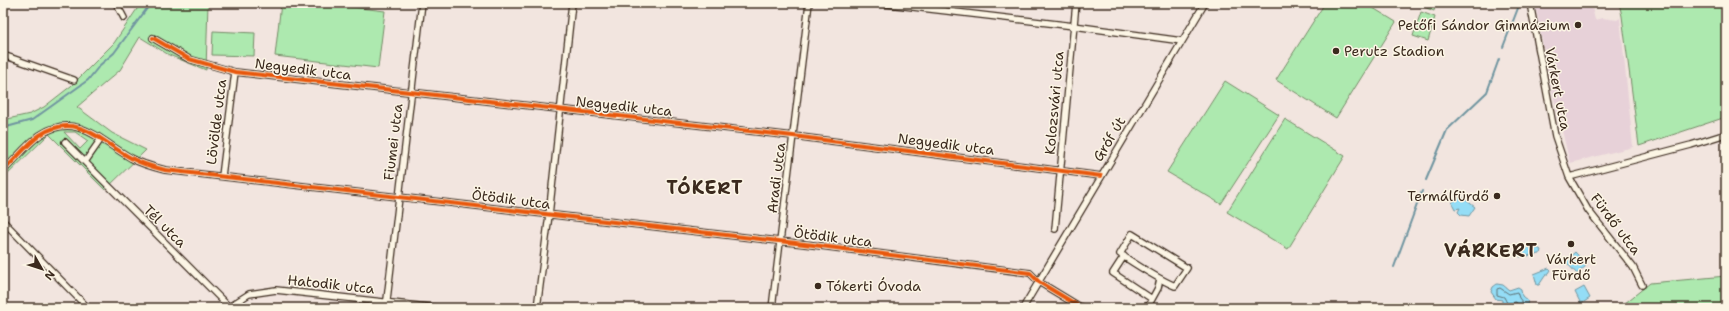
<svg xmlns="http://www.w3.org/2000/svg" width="1729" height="311" font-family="'Shantell Sans',sans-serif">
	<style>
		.built { fill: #e7d1d8 }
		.green { fill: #ade9af; stroke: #748a66; fill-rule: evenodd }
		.water { fill: #94ddf6; stroke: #7095a0 }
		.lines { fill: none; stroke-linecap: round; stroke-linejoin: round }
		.shore { stroke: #5f7274; stroke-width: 1 }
		.stream { stroke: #7095a0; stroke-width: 2 }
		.street-casing { stroke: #3b2a1e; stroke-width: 8 }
		.street { stroke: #fcf5e5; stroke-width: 5.5 }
		.cycleway-casing { stroke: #fcf5e5; stroke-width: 6 }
		.cycleway { stroke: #e8590c; stroke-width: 4 }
		.poi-dot { fill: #3b2a1e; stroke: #fcf5e5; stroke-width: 1.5 }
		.labels { text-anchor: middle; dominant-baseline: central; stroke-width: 3; stroke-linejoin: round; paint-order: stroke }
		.poi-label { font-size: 14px; fill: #3b2a1e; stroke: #fcf5e5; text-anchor: end }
		.street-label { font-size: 14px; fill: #3b2a1e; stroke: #fcf5e5 }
		.district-label { font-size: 18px; font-weight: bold; letter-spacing: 1px; fill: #3b2a1e; stroke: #fcf5e5 }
	</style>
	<rect width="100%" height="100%" fill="#f2e5df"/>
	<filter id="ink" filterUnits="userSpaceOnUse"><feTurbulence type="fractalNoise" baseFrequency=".025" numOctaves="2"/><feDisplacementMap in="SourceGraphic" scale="8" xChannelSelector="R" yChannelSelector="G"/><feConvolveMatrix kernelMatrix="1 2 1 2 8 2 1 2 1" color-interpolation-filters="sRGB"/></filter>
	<g filter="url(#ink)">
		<!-- built -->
		<path class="built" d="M1535,3h56l4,17 7,-2 15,2 3,-2 13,129 -63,16 -19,-77z"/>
		<!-- green -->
		<path class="green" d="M141,3h67l-2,67 -37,-15 -29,-18 -20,33 -43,37 35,26 34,17 -41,40 -56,-56 -46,45v-59l27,-6 14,-7 27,-21 43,-43zM64,132h11l13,9 -8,8z
			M281,3h38l66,8 -7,57 -103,-12z
			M1325,3h40l31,19 -60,96 -60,-38z
			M1414,3h22l-2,8z
			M1619,3h107v114l-87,29 -17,-130z
			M1421,12l14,5 -7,24 -15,-5z
			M213,31l42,2 -1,23 -42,-1z
			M1225,81l54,34 -58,89 -54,-32z
			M1285,119l60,37 -57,93 -61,-37z
			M1726,276v32h-107l31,-25z"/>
		<!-- water -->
		<path class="water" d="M1462,197l13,10 -6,9 -8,-1 -3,-3 2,-4 -5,1 -3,-6 5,-5z
			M1517,244c7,1 13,5 21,4l3,2 -1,4 -20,3 -3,-6z
			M1575,252l12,13 -10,9 -12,-13z
			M1549,268l2,2 -2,3 -4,3 -6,9h-2l-3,-11z
			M1497,284l6,1 6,5 9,-3 3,2 1,7 6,5 -2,7h-11l-1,-2 -9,1 -3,-2v-5l-6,-1 -5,-7 2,-5z
			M1584,287l6,11 -9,6 -6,-12z"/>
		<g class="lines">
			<!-- shore -->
			<path class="shore" d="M1519,308l-3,-6 -9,1 -3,-6 -7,-2v-6l3,-1 9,6 8,-2 2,6 4,5v5"/>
			<!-- stream -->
			<path class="stream" d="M1503,47l17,-44
				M3,128l29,-8 56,-40 12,-15 14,-12 37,-50
				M1426,180l21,-50 40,-38 12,-33
				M1394,267l28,-76"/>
			<defs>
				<path id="street" d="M116,3l8,15
					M879,3l195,23 108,15
					M1530,3l25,133 14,41 19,33 45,57 9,18
					M153,38l36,21 46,13 558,64 308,40
					M3,55l71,25
					M65,142l163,164
					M85,162l16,-23
					M3,171c12,-11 24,-27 37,-36 37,-24 60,6 91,23 10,6 22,9 34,12l648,75 217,28 9,9 43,26
					M222,176l13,-104
					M1569,177l122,-32 35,-11
					M3,221l85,87
					M1055,229l21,-226
					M1132,234l55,34 -12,18c-19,-8 -38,-21 -55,-32z
					M1124,256l-11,17 39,26
					M227,308l22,-14 27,-4 161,18
					M386,308l36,-305
					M537,308l12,-93 23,-212
					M772,308l37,-305
					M1023,308l182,-305
					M1147,308l11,-20 2,-9"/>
			</defs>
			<!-- street casing -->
			<use href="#street" class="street-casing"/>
			<!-- street -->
			<use href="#street" class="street"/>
			<defs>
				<path id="cycleway" d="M153,38l36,21 46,13 558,64 308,40
					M3,171c12,-11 24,-27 37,-36 37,-24 60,6 91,23 10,6 22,9 34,12l648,75 217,28 9,9 43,26"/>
			</defs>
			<!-- cycleway casing -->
			<use href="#cycleway" class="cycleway-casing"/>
			<!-- cycleway -->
			<use href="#cycleway" class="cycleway"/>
		</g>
	</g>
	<!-- markers -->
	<g class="poi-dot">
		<circle cx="1578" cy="25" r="4"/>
		<circle cx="1336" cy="51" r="4"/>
		<circle cx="1497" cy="196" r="4"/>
		<circle cx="1571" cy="244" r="4"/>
		<circle cx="818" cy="286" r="4"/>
	</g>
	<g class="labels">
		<!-- poi labels -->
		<g class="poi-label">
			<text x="1570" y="25">Petőfi Sándor Gimnázium</text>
			<text x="1344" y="51" text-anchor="start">Perutz Stadion</text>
			<text x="1489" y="196">Termálfürdő</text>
			<text x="1571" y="259" text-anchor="middle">Várkert<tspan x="1571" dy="16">Fürdő</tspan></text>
			<text x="826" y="286" text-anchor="start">Tókerti Óvoda</text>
		</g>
		<!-- street labels -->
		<g class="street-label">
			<text transform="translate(303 69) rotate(7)">Negyedik utca</text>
			<text transform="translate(1558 89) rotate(79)">Várkert utca</text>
			<text transform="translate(1054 103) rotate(-85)">Kolozsvári utca</text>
			<text transform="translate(624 106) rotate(6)">Negyedik utca</text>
			<text transform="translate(216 122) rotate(-83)">Lövölde utca</text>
			<text transform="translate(1109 139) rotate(-59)">Gróf út</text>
			<text transform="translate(393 142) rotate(-83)">Fiumei utca</text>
			<text transform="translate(946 144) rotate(7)">Negyedik utca</text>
			<text transform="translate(776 178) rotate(-83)">Aradi utca</text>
			<text transform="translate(511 199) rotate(7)">Ötödik utca</text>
			<text transform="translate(1616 224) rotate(53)">Fürdő utca</text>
			<text transform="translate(165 226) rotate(45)">Tél utca</text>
			<text transform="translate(833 237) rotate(7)">Ötödik utca</text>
			<text transform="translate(331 284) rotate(6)">Hatodik utca</text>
		</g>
		<!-- district labels -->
		<g class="district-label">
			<text x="705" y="188">TÓKERT</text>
			<text x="1491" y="251">VÁRKERT</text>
		</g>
	</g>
	<!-- margin -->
	<rect width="1729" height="311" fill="none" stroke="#fcf5e5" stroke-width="16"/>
	<rect x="8" y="8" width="1713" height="295" fill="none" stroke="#3b2a1e" stroke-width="1.5" filter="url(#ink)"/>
	<!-- north arrow -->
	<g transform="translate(42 269) rotate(129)" stroke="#fcf5e5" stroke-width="3" paint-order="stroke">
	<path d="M0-3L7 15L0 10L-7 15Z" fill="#3b2a1e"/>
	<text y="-6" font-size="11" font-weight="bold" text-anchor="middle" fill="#3b2a1e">N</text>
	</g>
</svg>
